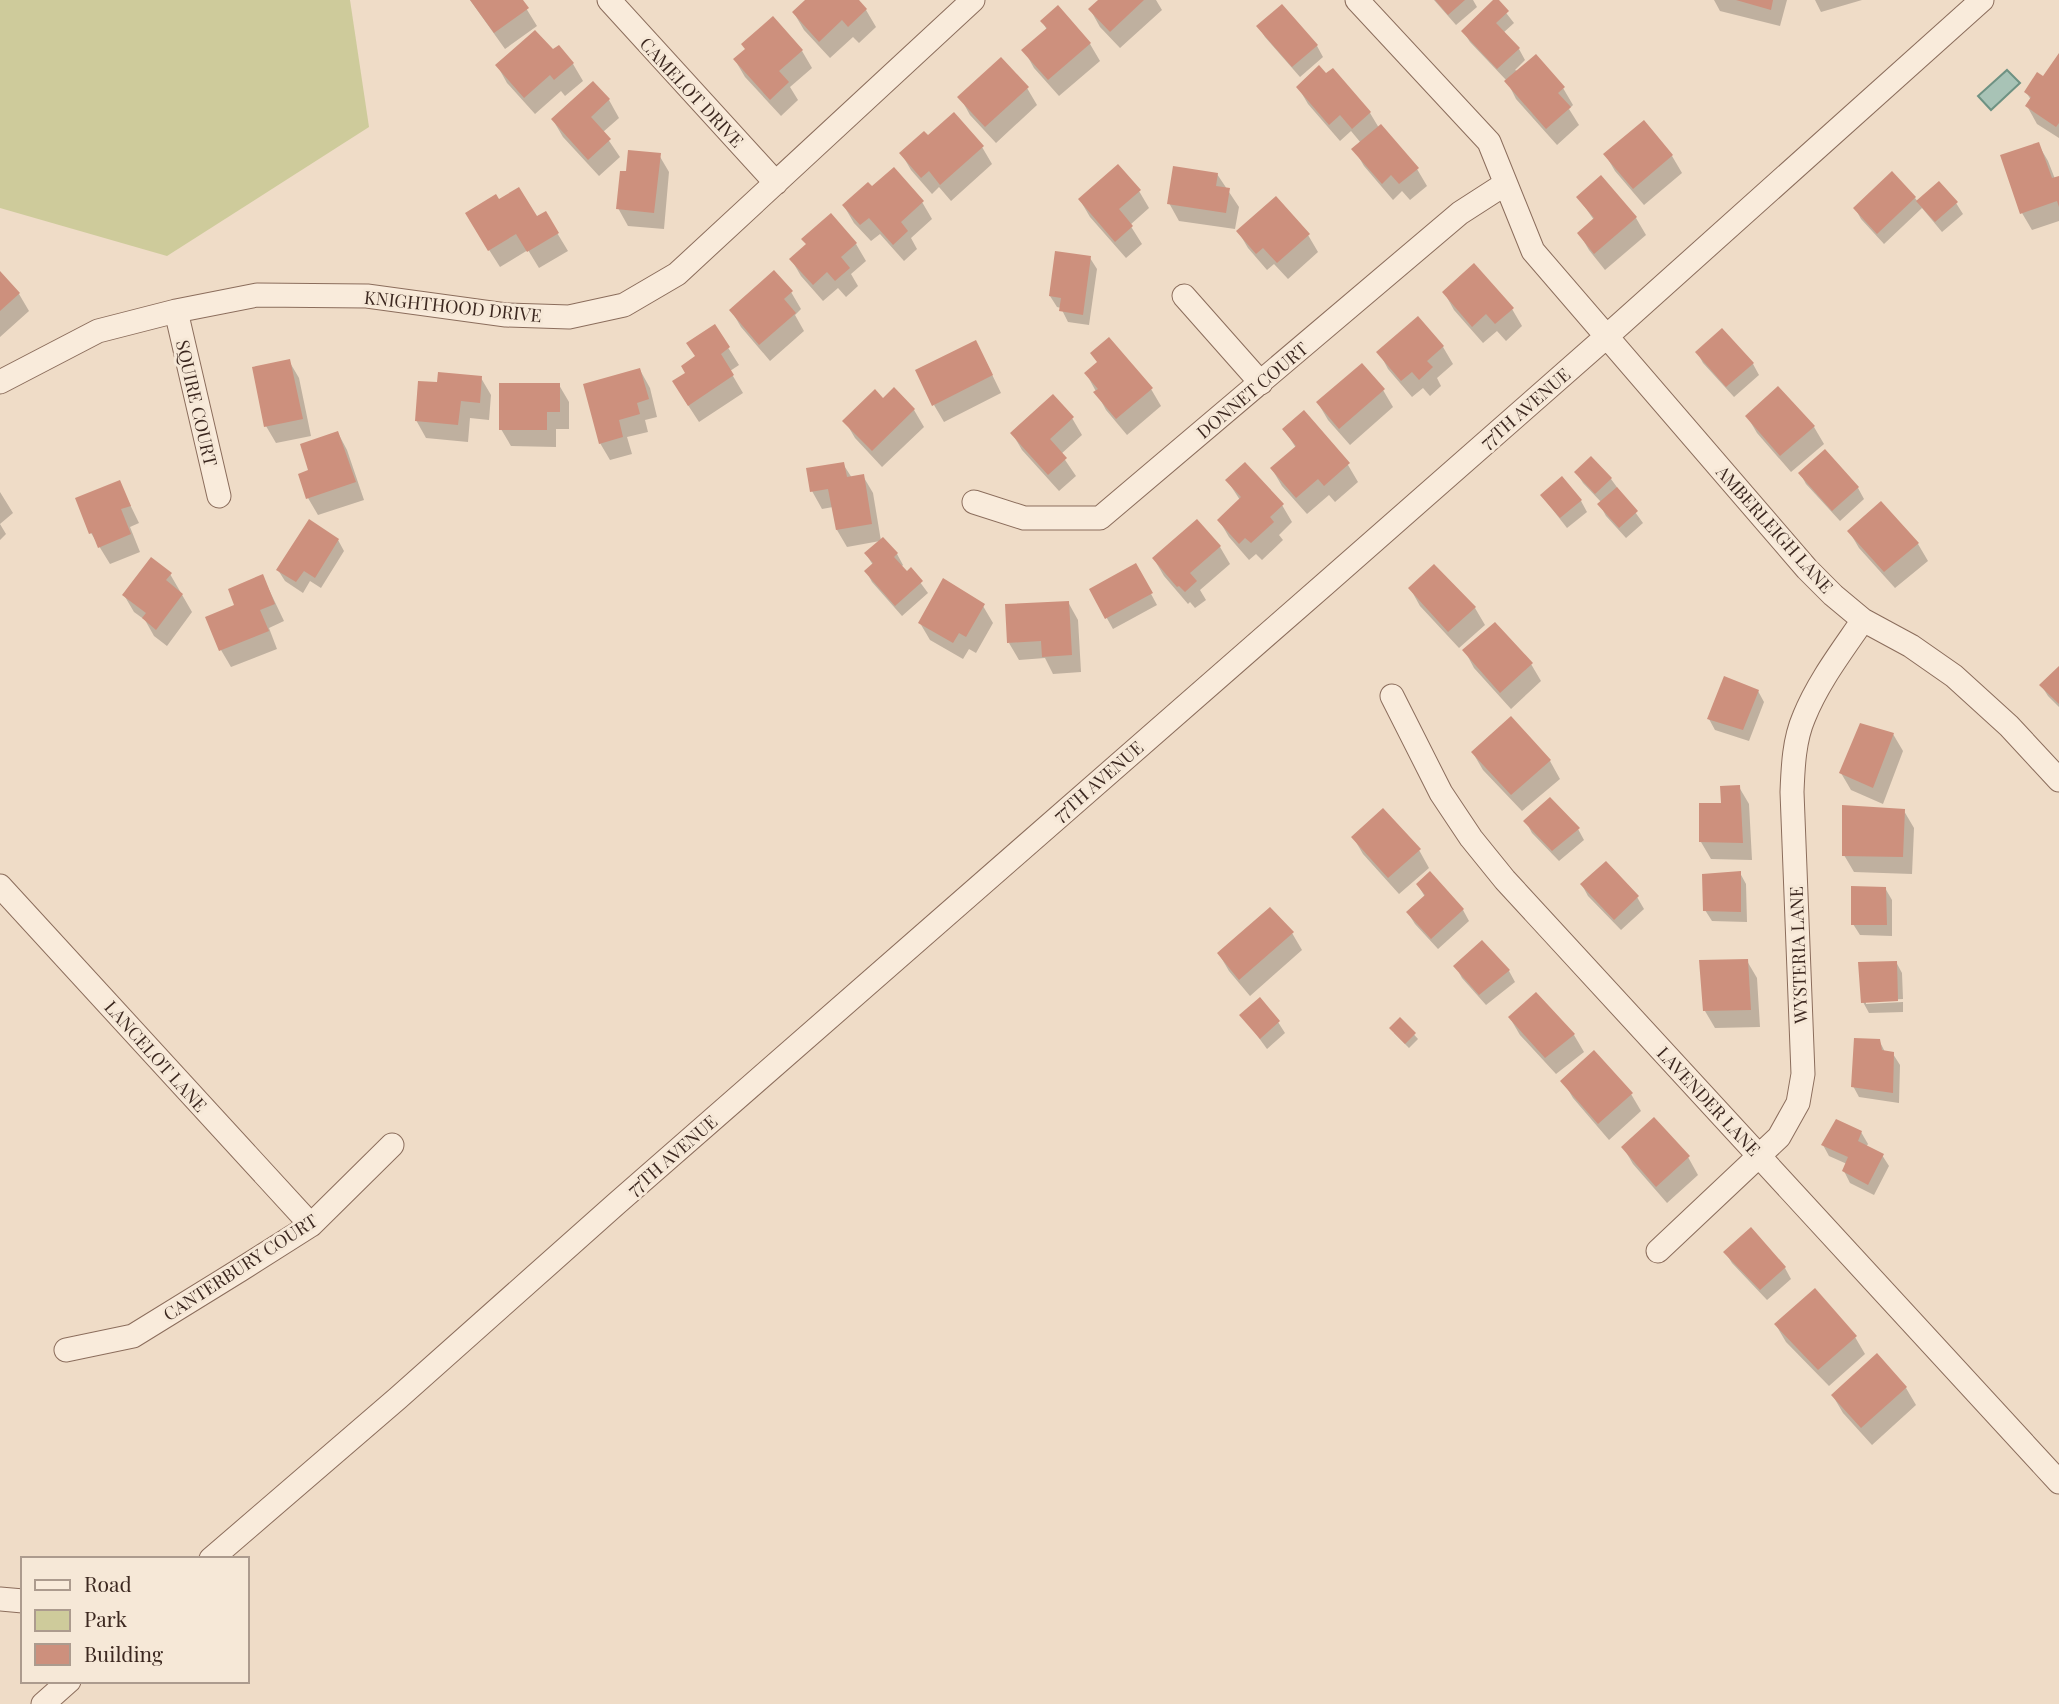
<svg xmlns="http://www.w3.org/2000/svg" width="2059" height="1704" font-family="'Playfair Display',serif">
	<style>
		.green { fill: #cecb9b }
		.water { fill: #a8c3b6; stroke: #6e9283; stroke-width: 2 }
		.shadow { fill: #0003 }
		.building { fill: #cd907d }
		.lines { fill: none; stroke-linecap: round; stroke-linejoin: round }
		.minor-casing { stroke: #8b6d5c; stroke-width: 25 }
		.minor { stroke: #f9ebdb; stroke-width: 23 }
		.labels { text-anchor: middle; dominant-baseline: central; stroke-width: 6; stroke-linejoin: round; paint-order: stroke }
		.street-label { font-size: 18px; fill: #3c2820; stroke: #f6e8d7 }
	</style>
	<rect width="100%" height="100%" fill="#efdcc7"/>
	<!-- green -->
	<path class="green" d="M0,0h350l19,127 -202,129 -167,-48z"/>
	<!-- water -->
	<path class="water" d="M2007,70l13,13 -29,27 -13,-14z"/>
	<!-- shadow -->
	<path class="shadow" d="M470,0h51l16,26 -32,23z
		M808,0h49l9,10 10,17 -17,16 -6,-6 -23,21 -26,-28 -10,-17z
		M1101,0h55l6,10 -42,38 -20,-21 -10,-18z
		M1434,0h39l4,7 -21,18z
		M1496,0l18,23 -11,10 16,16 6,11 -10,10 48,18 10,17 -4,4 10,16 -22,20 -41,-46 -9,-18 -37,-39 -7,-11z
		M1714,0h73l-7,26 -60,-15z
		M1815,0h47l-41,12z
		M1042,21l48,23 10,17 -41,35 -25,-28 -10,-18 23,-20z
		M1258,26l59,20 6,11 -23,20 -35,-40z
		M802,51l10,17 -22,19 8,13 -17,16 -36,-39 -10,-17z
		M552,52l21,12 10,17 -18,15 -4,-5 -26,23 -28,-31 -10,-18z
		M2059,58v80l-22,-14 -10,-18 4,-6 -5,-8 18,-13z
		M593,83l16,17 10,18 -16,14 17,25 -21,19 -36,-39 -10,-17z
		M1298,87l72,26 9,15 38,41 10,17 -17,14 -8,-9 -9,9 -29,-34 -10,-17 7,-6 -10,-12 -11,10 -32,-37z
		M1027,88l10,17 -41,38 -26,-28 -10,-18z
		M928,138l54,9 10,17 -41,37 -12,-14 -7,7 -21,-24 -10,-17z
		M2038,144l10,17 7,18 4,-1v43l-27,9 -10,-17z
		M1605,154l67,2 10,17 -38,32 -29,-34z
		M659,155l10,17 -5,57 -36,-3 -10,-18 10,-35z
		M1217,174l22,33 -4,22 -56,-8 -10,-18z
		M1139,191l10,17 -19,17 12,19 -16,14 -36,-41 -10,-17z
		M1578,197l58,21 10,17 -41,35 -16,-20 -10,-17 15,-13z
		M1915,198l3,4 38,1 7,11 -21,18 -20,-24 -38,36 -23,-25 -6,-11z
		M498,201l39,18 8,-6 23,38 -29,17 -11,-18 -28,17 -23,-36z
		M922,202l10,17 -21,19 6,11 -13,12 -24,-27 -9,7 -17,-18 -10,-17z
		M1238,231l70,4 10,17 -30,27 -14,-15 -7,6 -19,-22z
		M856,244l10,17 -15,13 7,12 -12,11 -8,-9 -15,13 -22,-25 -10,-17z
		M1090,258l7,11 -8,56 -21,-3 -7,-14 -4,-1 -7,-11z
		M0,273l19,21 10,17 -29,26z
		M791,292l10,17 -6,6 9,16 -34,30 -29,-34 -10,-17z
		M1444,292l68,17 10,17 -16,15 -9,-10 -14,12 -29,-33z
		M715,327l24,38 -9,6 13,22 -44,29 -15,-23 3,-26z
		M1443,347l10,17 -16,14 4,8 -11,10 -7,-8 -11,9 -24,-28 -9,-17z
		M1697,352l56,12 6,11 -25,22 -31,-34z
		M985,360l16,33 -57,29 -10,-17z
		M289,361l10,17 12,58 -35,7 -10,-17z
		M640,370l10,18 7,29 -12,3 3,12 -21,5 5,17 -22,6 -10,-17z
		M1086,373l65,16 10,17 -34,29 -21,-25z
		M481,378l10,17 -2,25 -19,-2 -2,24 -42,-4 -10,-18z
		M559,385l10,17v27h-13v18l-45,-1 -10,-17z
		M894,390l20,20 10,17 -42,40 -27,-29 -10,-17 38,-20z
		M1383,390l10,17 -43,38 -22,-25 -10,-17z
		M1747,416l67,11 10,17 -33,28 -34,-39z
		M1072,418l10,17 -21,19 15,22 -17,15 -37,-41 -10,-17z
		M1284,429l64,36 10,17 -23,20 -6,-7 -22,19 -25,-28 -10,-17 24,-21z
		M338,433l9,17 17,50 -46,15 -10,-17 3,-27z
		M1825,451l33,37 6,11 -24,22 -34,-37 -6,-11z
		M1591,458l20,21 32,44 -17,15 -20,-22 -6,-11 2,-2 -19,-20 -7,-11z
		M843,464l9,14 11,-2 10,17 8,48 16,13 6,11 -2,2 6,7 4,-4 17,23 -26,23 -30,-34 -6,-11 7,-6 -7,-11 14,-13 -33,6 -10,-17 -4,-23 -11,2 -10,-18z
		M1227,480l55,25 10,17 -13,13 4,5 -21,20 -6,-6 -7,6 -20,-23 -10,-17 21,-20z
		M119,482l20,41 -9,4 10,25 -30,12 -19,-31z
		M0,492l13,21 -13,11 6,10 -6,6z
		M1542,496l39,5 6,11 -20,16z
		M1197,521l23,26 10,17 -30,26 6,10 -11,8 -5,-6 -2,2 -24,-28 -10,-17z
		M1849,531l69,13 10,17 -33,27 -36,-40z
		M338,540l6,11 -23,37 -11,-7 -7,12 -18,-12 -7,-11z
		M1136,566l21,39 -44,24 -22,-39z
		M170,574l22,38 -25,34 -13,-10 -9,-16 -11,-8 -10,-17z
		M263,577l21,44 -15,7 8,21 -46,18 -10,-17 15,-44z
		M1410,588l65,20 10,17 -26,23 -39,-42z
		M1068,602l10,18 3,52 -28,2 -8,-16 -26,2 -10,-17z
		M983,606l10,17 -17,30 -7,-4 -6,10 -33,-19 -10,-17z
		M1465,651l66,13 10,17 -30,28 -37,-41z
		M2059,668v39l-11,-11 -7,-11z
		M1758,691l6,11 -15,39 -34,-11 -6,-11z
		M1511,719l39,42 10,18 -38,32 -39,-41 -10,-17z
		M1893,734l10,17 -20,53 -32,-14 -10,-17z
		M1739,787l10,17 3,56 -41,-1 -10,-17 22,-38z
		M1904,811l10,17 -2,46 -58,-2 -10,-17z
		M1526,822l52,7 6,11 -25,21 -27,-28z
		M1353,837l66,13 10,18 -30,26 -36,-40z
		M1740,873l6,11 1,38 -35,-1 -7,-11z
		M1418,885l45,25 6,11 -31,28 -23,-25 -7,-11 17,-16z
		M1582,885l55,12 7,12 -23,21 -33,-34z
		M1885,888l7,12v36l-32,-1 -7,-11z
		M1292,933l10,17 -52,46 -21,-25 -10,-17z
		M1482,942l27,29 6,11 -29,23 -24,-27 -6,-11z
		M1747,961l10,17 3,49 -45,1 -10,-17z
		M1896,962l6,11 1,26 -37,2v3l37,-2v10l-34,1 -6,-11z
		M1242,1015l36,7 7,11 -18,16z
		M1510,1018l64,17 10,17 -28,22 -36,-39z
		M1400,1019l18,20 -9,9 -15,-15z
		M1879,1040l6,12 8,2 7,11 -1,38 -40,-6 -6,-11z
		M1563,1081l68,13 10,17 -32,29 -36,-42z
		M1861,1132l7,12 -2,3 16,8 7,11 -15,29 -24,-12 -6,-12 3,-7 -18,-8 -6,-11z
		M1623,1147l65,10 10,18 -31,28 -34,-39z
		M1725,1252l60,16 6,11 -24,21 -35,-37z
		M1776,1325l79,12 10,17 -36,32 -43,-44z
		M1906,1388l10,17 -44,40 -29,-32 -10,-17z"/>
	<!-- building -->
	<path class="building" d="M470,0h53l6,8 -35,25z
		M805,0h54l8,9 -19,18 -6,-7 -23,22 -27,-30z
		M1098,0h46l-34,32 -22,-23z
		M1435,0h30l-17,15z
		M1493,0h6l10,11 -13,12 24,25 -23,21 -36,-38z
		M1736,0h37l-2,10z
		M1282,4l36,41 -26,22 -36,-41z
		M1058,5l33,38 -43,37 -27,-30 26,-22 -7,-7z
		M773,16l30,34 -24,21 10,11 -19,18 -37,-41 12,-10 -4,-5z
		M535,30l18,19 6,-4 15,18 -20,17 -4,-5 -26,23 -29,-33z
		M2059,53v70l-3,4 -31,-21 6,-9 -7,-5 13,-20 6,4z
		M1536,54l29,33 -7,6 13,14 -25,22 -42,-48z
		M1001,57l28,30 -44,40 -28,-30z
		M1319,65l7,8 7,-5 38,44 -19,17 -12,-14 -11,10 -33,-38z
		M593,81l17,18 -19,18 20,22 -23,21 -37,-41z
		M954,112l30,34 -44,39 -11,-14 -8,7 -22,-25 25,-22 4,4z
		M1644,120l29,35 -40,34 -30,-35z
		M1381,124l38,44 -20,16 -8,-9 -9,9 -31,-35z
		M2039,142l13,36 7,-2v31l-2,-6 -37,13 -20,-59z
		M628,150l33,3 -7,60 -38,-4 4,-38h6z
		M1118,164l23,26 -22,19 14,17 -18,16 -37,-43z
		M1173,166l45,7 -2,13 14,2 -4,25 -59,-9z
		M894,167l30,34 -23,21 7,9 -15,14 -24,-27 -9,7 -18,-20 26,-23 4,4z
		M1892,171l24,26 -39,37 -24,-26z
		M1601,175l36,42 -43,37 -17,-21 17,-15 -18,-21z
		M1939,181l19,21 -23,20 -19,-21z
		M519,187l18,29 9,-5 13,22 -32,19 -11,-18 -28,17 -23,-38 31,-19 3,5z
		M1276,196l34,38 -33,29 -14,-15 -7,6 -20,-23z
		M831,213l26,30 -16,14 9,11 -15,13 -8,-9 -14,13 -24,-26 17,-15 -5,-5z
		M1055,251l36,5 -8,59 -24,-4 2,-13 -12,-2z
		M1474,263l40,45 -19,16 -9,-10 -14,13 -30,-35z
		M774,270l19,21 -9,8 12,14 -37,32 -30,-35z
		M0,271l20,22 -20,18z
		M1418,316l26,30 -17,15 6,6 -14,13 -7,-8 -11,9 -25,-29z
		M715,324l15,23 -9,7 13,21 -46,31 -16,-25 13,-8 -4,-7 14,-10 -9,-13z
		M1722,328l32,35 -28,24 -31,-35z
		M1109,337l44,51 -37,31 -23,-27 5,-3 -14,-16 13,-11 -7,-9z
		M976,340l17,35 -61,31 -17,-36z
		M290,359l13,60 -39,8 -12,-60z
		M1362,363l23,26 -46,40 -23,-27z
		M640,368l9,31 -12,4 3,11 -21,6 4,17 -24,7 -16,-60z
		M438,372l44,4 -2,27 -19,-2 -3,24 -43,-4 3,-40 19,1z
		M499,383h61v29h-13v18h-48z
		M1778,386l37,40 -35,30 -35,-40z
		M894,387l21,22 -43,42 -30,-30 33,-32 8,9z
		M1053,394l21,23 -24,22 17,19 -19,17 -38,-42z
		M1304,410l46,53 -26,23 -6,-7 -22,19 -26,-30 26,-22 -14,-17z
		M338,431l18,51 -50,17 -8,-25 10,-4 -8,-26z
		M1825,449l34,38 -27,24 -34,-38z
		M1591,456l21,22 -17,16 -21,-22z
		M844,462l3,15 17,-3 8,50 -36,6 -8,-41 -18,3 -4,-24z
		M1245,462l39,42 -14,13 4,5 -23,21 -6,-5 -6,6 -22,-24 24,-23 -16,-17z
		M1562,476l20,24 -22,18 -20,-23z
		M120,480l11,26 -10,3 10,25 -33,14 -6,-15 -3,1 -14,-36z
		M1617,487l21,24 -19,17 -22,-24z
		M1881,501l38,42 -35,29 -37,-41z
		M309,519l30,20 -24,39 -11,-7 -8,11 -20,-12z
		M1197,519l24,27 -31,27 7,8 -12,11 -6,-6 -2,1 -25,-29z
		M883,537l15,16 -4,4 13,14 4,-4 12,14 -28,25 -31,-35 9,-8 -9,-10z
		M151,557l21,16 -6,7 17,14 -27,36 -14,-12 4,-5 -24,-18z
		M1136,563l17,30 -48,26 -16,-30z
		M1434,564l42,43 -28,25 -40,-44z
		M263,574l12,30 -15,6 9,21 -50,20 -14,-34 29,-12 -6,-16z
		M943,578l42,26 -19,33 -7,-4 -6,10 -35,-20z
		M1069,601l3,54 -30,2 -1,-16 -34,2 -2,-39z
		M1495,622l38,41 -33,30 -38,-43z
		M2059,666v38l-20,-19z
		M1724,676l35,14 -16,40 -36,-11z
		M1511,716l40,44 -40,35 -40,-43z
		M1860,723l34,10 -21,55 -34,-15z
		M1740,785l3,58 -44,-1v-39h22l-1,-17z
		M1550,797l30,31 -28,23 -29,-30z
		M1842,805l63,4 -2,48 -61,-1z
		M1383,808l38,41 -33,29 -37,-41z
		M1606,861l33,35 -25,24 -34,-36z
		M1430,871l34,38 -33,30 -25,-27 19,-17 -9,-11z
		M1741,871v41l-38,-1 -1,-37z
		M1851,886l35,1 1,38h-36z
		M1270,907l24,25 -55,48 -22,-27z
		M1482,940l28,30 -31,25 -26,-29z
		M1748,959l3,51 -48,1 -4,-51z
		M1897,961l1,40 -37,2 -3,-41z
		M1536,992l39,42 -30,24 -37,-41z
		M1260,997l20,24 -20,18 -21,-24z
		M1400,1017l16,16 -11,11 -16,-16z
		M1854,1038l26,1 2,11 12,2 -1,41 -42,-6z
		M1594,1050l39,43 -35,31 -38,-43z
		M1654,1117l36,39 -34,31 -35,-40z
		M1836,1119l26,12 -4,10 26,13 -16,31 -26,-14 6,-14 -27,-12z
		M1751,1227l35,40 -26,23 -37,-38z
		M1815,1288l42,48 -39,34 -44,-46z
		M1877,1353l30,34 -46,41 -30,-33z"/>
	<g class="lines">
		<defs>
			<path id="minor" d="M609,0l167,183
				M1357,0l132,142 44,109 274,318 26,26 30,25 48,26 43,30 55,50 50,54
				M1184,296l77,87
				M176,311l43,185
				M0,382l98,-51 78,-20 81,-16 110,1 139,19 63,2 55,-12 53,-31 296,-274
				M974,502l50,16h76l360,-305 45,-29
				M1392,696l49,97 30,45 34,42 554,602
				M0,886l311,339
				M1658,1251l121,-114 19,-34 5,-29 -11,-282c1,-25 2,-52 12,-75 14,-35 38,-66 59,-97
				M66,1350l67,-14 107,-66 71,-45 81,-80
				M211,1559l187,-161 218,-194 709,-620 281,-247 376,-337
				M0,1599l23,2
				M43,1704l26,-23"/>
		</defs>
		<!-- minor casing -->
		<use href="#minor" class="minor-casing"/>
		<!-- minor -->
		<use href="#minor" class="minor"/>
	</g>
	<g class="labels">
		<!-- street labels -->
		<g class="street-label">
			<text transform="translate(692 92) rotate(47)">CAMELOT DRIVE</text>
			<text transform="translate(453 306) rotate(6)">KNIGHTHOOD DRIVE</text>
			<text transform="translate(1252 390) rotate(-40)">DONNET COURT</text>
			<text transform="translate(197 403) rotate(77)">SQUIRE COURT</text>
			<text transform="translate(1525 408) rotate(-41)">77TH AVENUE</text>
			<text transform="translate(1775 529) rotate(48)">AMBERLEIGH LANE</text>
			<text transform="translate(1098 781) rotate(-41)">77TH AVENUE</text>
			<text transform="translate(1798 955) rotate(-92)">WYSTERIA LANE</text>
			<text transform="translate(156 1056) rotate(48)">LANCELOT LANE</text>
			<text transform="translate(1709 1101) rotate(47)">LAVENDER LANE</text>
			<text transform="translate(672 1155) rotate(-41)">77TH AVENUE</text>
			<text transform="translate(240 1267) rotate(-33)">CANTERBURY COURT</text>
		</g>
	</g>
	<!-- legend -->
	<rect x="21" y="1557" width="228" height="126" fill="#f6e8d7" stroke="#ac9b8e" stroke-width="2"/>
	<rect x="35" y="1580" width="35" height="10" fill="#f9ebdb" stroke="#ac9b8e" stroke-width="2"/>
	<text x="84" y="1592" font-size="21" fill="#3c2820">Road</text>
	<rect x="35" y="1610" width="35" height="21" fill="#cecb9b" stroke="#ac9b8e" stroke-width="2"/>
	<text x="84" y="1627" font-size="21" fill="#3c2820">Park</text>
	<rect x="35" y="1644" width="35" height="21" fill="#cd907d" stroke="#ac9b8e" stroke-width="2"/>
	<text x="84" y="1662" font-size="21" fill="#3c2820">Building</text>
</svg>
